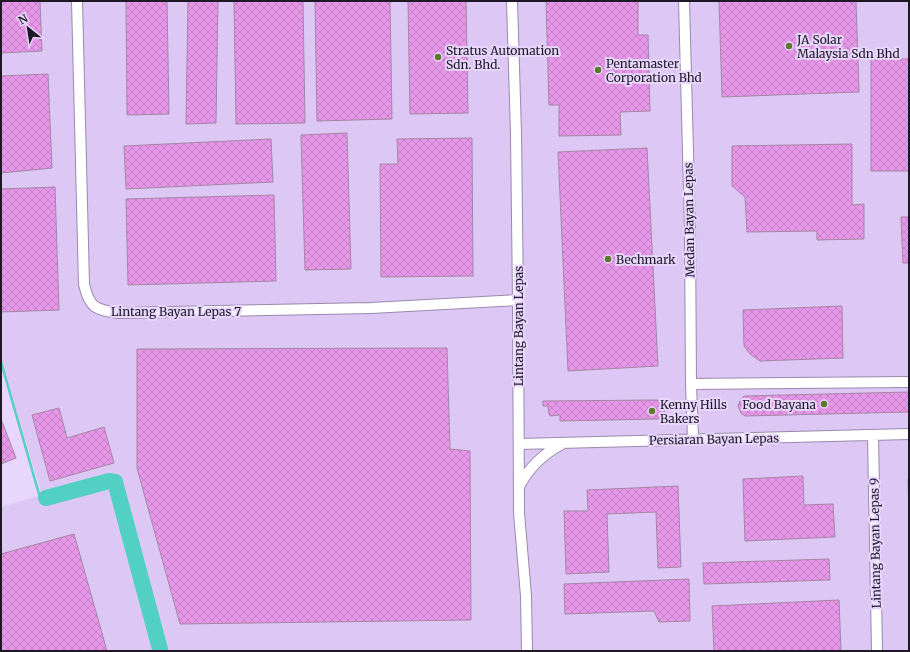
<svg xmlns="http://www.w3.org/2000/svg" width="910" height="652" font-family="Merriweather,serif">
	<style>
		.built { fill: #ddc8f5 }
		.lines { fill: none; stroke-linecap: round; stroke-linejoin: round }
		.stream { stroke: #52d0c3; stroke-width: 2.5 }
		.river { stroke: #52d0c3; stroke-width: 16 }
		.building { fill: url(#building-cross-hatch); stroke: #a586a5 }
		.minor-casing { stroke: #9a89ad; stroke-width: 12 }
		.minor { stroke: #fff; stroke-width: 10 }
		.poi-dot { fill: #5e792d; stroke: #e8d6fd; stroke-width: 1.5 }
		.labels { text-anchor: middle; dominant-baseline: central; stroke-width: 4; stroke-linejoin: round; paint-order: stroke }
		.poi-label { font-size: 12px; fill: #1e1826; stroke: #e8d6fd; text-anchor: start }
		.street-label { font-size: 12px; fill: #1e1826; stroke: #e8d6fd }
	</style>
	<defs>
		<pattern id="building-cross-hatch" width="8" height="8" patternUnits="userSpaceOnUse"><rect width="8" height="8" fill="#e697e8"/><path d="M0 0l8 8M0 8l8-8" fill="none" stroke="#c581c7"/></pattern>
	</defs>
	<rect width="100%" height="100%" fill="#e8d6fd"/>
	<!-- built -->
	<path class="built" d="M1,1h908v650h-908v-144l41,-12 -41,-135z"/>
	<g class="lines">
		<!-- stream -->
		<path class="stream" d="M1,362l38,132 3,4h4"/>
		<!-- river -->
		<path class="river" d="M46,498l63,-17 6,1 45,167"/>
	</g>
	<!-- building -->
	<path class="building" d="M1,1h39l2,50 -41,2z
		M126,1h41l2,113 -42,1z
		M188,1h30l-2,122 -30,1z
		M234,1h69l2,122 -69,1z
		M315,1h75l2,118 -75,2z
		M408,1h58l2,112 -58,1z
		M546,1h92v34h10l2,76 -30,1 1,23 -62,1v-31h-10z
		M719,1h137l3,91 -137,5z
		M871,59h38v112h-38z
		M48,74l4,94 -51,5v-97z
		M347,133l4,136 -46,1 -4,-135z
		M472,138l1,138 -92,1 -1,-113h18l-1,-25z
		M271,139l2,43 -147,7 -2,-43z
		M852,144v61l12,-1v35l-47,1v-9l-70,1 -2,-35 -13,-11v-40z
		M647,148l11,218 -90,5 -10,-219z
		M55,187l4,123 -58,2v-123z
		M274,195l2,86 -148,4 -2,-86z
		M901,217h8v46h-6z
		M842,306l1,52 -83,3 -10,-7 -6,-8 -1,-36z
		M447,348l3,101 20,2 1,169 -291,4 -43,-156v-119z
		M909,392v20l-164,4 -4,-3 -3,-7 2,-5 4,-5z
		M657,400l6,3 2,7 -2,7 -5,2 -98,2v-6l-10,1 -1,-2 -1,-8h-5v-5z
		M59,408l8,30 37,-11 10,36 -64,18 -18,-66z
		M1,419l15,39 -15,6z
		M803,476l1,29 29,-1 2,33 -90,4 -2,-62z
		M908,479h1v36z
		M678,486l3,81 -23,1 -2,-56 -49,2 2,58 -43,2 -2,-63h24l-1,-21z
		M74,534l33,117h-106v-97z
		M829,559l1,21 -126,4 -1,-21z
		M689,579l1,42 -31,1 -5,-11 -89,3 -1,-30z
		M839,600l2,51h-127l-2,-45z"/>
	<g class="lines">
		<defs>
			<path id="minor" d="M77,1l7,283c5,24 12,26 35,29l252,-5 147,-8
				M512,1l4,133 2,166 1,213 7,83 1,55
				M684,1l6,227 1,156 2,55
				M691,384l218,-2
				M873,435l4,216
				M519,444l390,-10
				M520,485c10,-19 23,-31 42,-41"/>
		</defs>
		<!-- minor casing -->
		<use href="#minor" class="minor-casing"/>
		<!-- minor -->
		<use href="#minor" class="minor"/>
	</g>
	<!-- markers -->
	<g class="poi-dot">
		<circle cx="789" cy="46" r="4"/>
		<circle cx="438" cy="57" r="4"/>
		<circle cx="598" cy="70" r="4"/>
		<circle cx="608" cy="259" r="4"/>
		<circle cx="824" cy="404" r="4"/>
		<circle cx="652" cy="411" r="4"/>
	</g>
	<g class="labels">
		<!-- poi labels -->
		<g class="poi-label">
			<text x="797" y="39">JA Solar<tspan x="797" dy="14">Malaysia Sdn Bhd</tspan></text>
			<text x="446" y="50">Stratus Automation<tspan x="446" dy="14">Sdn. Bhd.</tspan></text>
			<text x="606" y="63">Pentamaster<tspan x="606" dy="14">Corporation Bhd</tspan></text>
			<text x="616" y="259">Bechmark</text>
			<text x="660" y="404">Kenny Hills<tspan x="660" dy="14">Bakers</tspan></text>
			<text x="816" y="404" text-anchor="end">Food Bayana</text>
		</g>
		<!-- street labels -->
		<g class="street-label">
			<text transform="translate(689 220) rotate(-91)">Medan Bayan Lepas</text>
			<text x="176" y="311">Lintang Bayan Lepas 7</text>
			<text transform="translate(518 326) rotate(-90)">Lintang Bayan Lepas</text>
			<text transform="translate(714 439) rotate(-1)">Persiaran Bayan Lepas</text>
			<text transform="translate(875 543) rotate(-91)">Lintang Bayan Lepas 9</text>
		</g>
	</g>
	<!-- border -->
	<rect width="910" height="652" fill="none" stroke="#1e1826" stroke-width="4"/>
	<!-- north arrow -->
	<g transform="translate(28 28) rotate(330)" stroke="#e8d6fd" stroke-width="3" paint-order="stroke">
	<path d="M0-3L7 15L0 10L-7 15Z" fill="#1e1826"/>
	<text y="-6" font-size="11" font-weight="bold" text-anchor="middle" fill="#1e1826">N</text>
	</g>
</svg>
